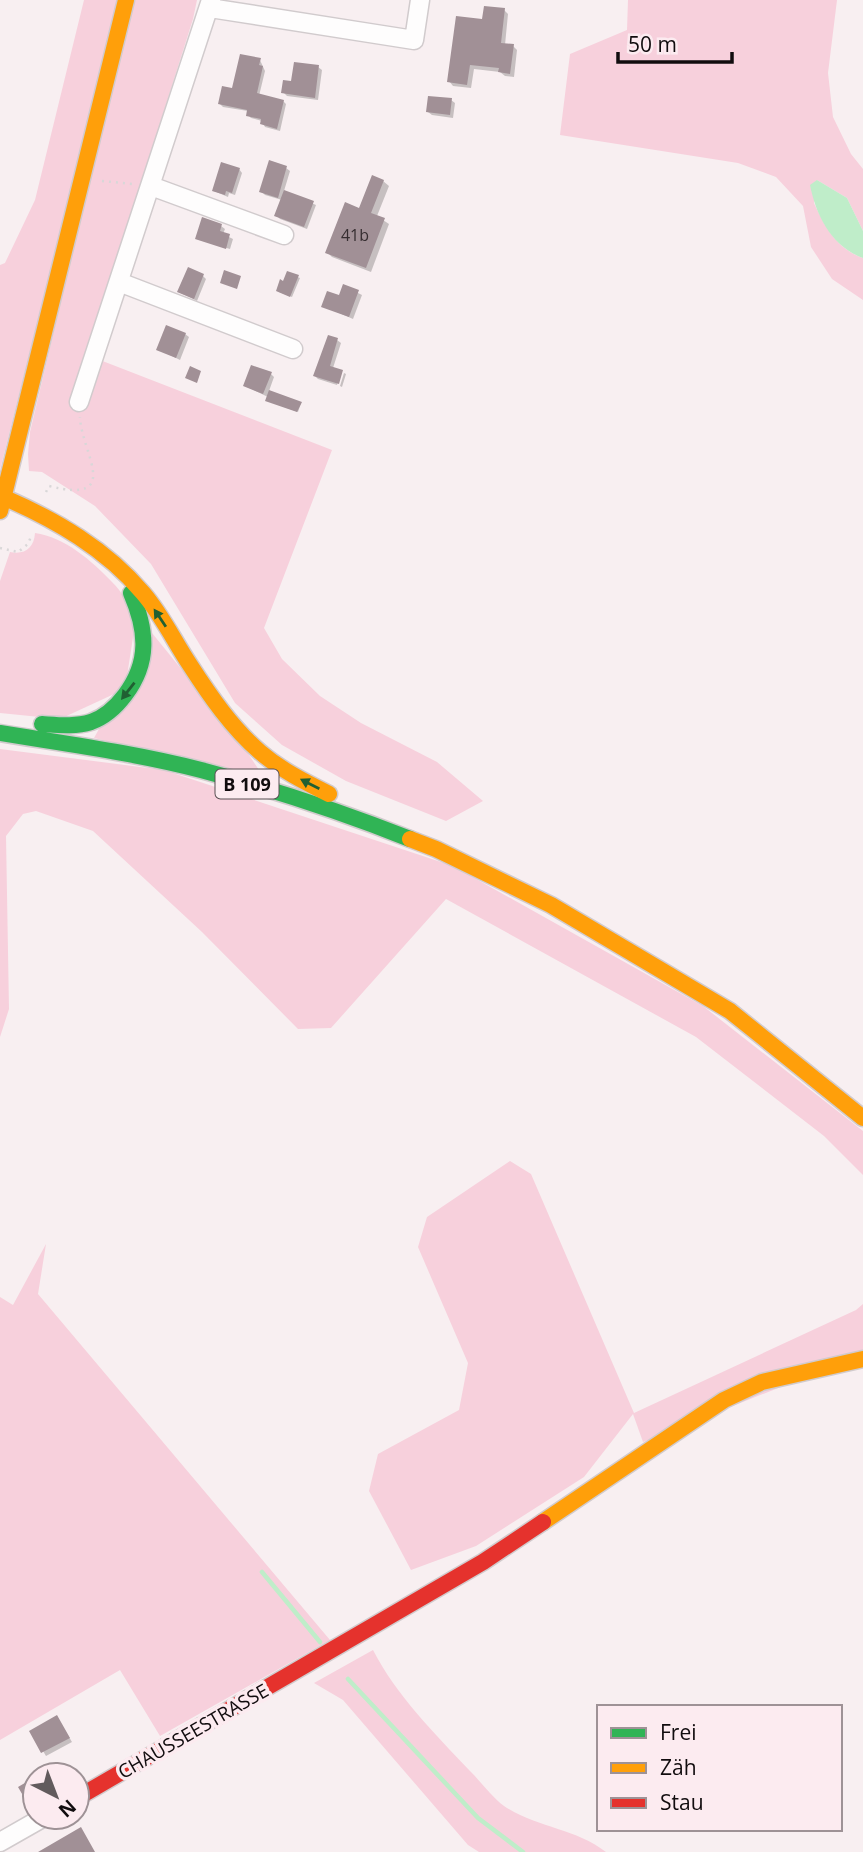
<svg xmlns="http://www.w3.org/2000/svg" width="863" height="1852" font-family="'Open Sans',sans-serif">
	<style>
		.green { fill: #f7d0dc }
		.water { fill: #bfedc9 }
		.shadow { fill: #0003 }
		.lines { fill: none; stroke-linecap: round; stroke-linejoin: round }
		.stream { stroke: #bfedc9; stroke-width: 4.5 }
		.building { fill: #a19096 }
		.street-casing { stroke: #d1cbcd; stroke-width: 21 }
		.fast-casing { stroke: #d1cbcd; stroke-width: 19 }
		.slow-casing { stroke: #d1cbcd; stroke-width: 19 }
		.jam-casing { stroke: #d1cbcd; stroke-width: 19 }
		.path { stroke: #d9d7d8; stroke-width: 2.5; stroke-dasharray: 2 5; stroke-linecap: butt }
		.street { stroke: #fefdfd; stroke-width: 18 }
		.fast { stroke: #30b455; stroke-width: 16 }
		.slow { stroke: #ff9f0a; stroke-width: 16 }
		.jam { stroke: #e5322d; stroke-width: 16 }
		.oneway { fill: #206032 }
		.labels { text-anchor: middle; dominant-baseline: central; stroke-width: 7; stroke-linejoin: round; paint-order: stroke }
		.number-label { font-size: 16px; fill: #352d30 }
		.shield { fill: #fcebf0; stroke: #584f52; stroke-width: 2 }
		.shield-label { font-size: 18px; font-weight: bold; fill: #110c0e }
		.street-label { font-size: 19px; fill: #110c0e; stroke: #fcebf0 }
	</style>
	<rect width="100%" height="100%" fill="#f8eff1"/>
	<!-- green -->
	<path class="green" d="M84,0h35l-119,470v-205l5,-2 30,-63z
		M132,0h65l-4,19 -106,336 245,95 -68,178 18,31 38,37 41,27 76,39 46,39 -37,20 -100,-40 -64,-36 -47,-42 -84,-139 -56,-58 -53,-34 -13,-1 -1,-17 2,-22z
		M628,0h209l-9,73 5,44 18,37 12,15v62l-16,-33 -30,-18 -3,23c11,24 23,46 49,55v42l-31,-21 -21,-32 -8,-41 -27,-29 -38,-14 -178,-28 10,-81 57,-24z
		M35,533c30,4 57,28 77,49 10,9 17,24 24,36l-11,71 -65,30 -60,-6v-132l10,-29c15,3 24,-4 25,-19z
		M152,633l87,107 26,39 -171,-41z
		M0,749l164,21 289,96 250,140 160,125v44l-39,-39 -128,-99 -250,-138 -115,129 -33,1 -96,-97 -109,-101 -57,-20 -13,3 -17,22 3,173 -9,28z
		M510,1161l21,13 103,239 222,-103 7,-6v50l-220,88 -10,-28 -49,63 -108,69 -65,24 -42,-79 9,-37 81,-44 9,-47 -50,-116 9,-30z
		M46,1244l-8,50 292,346 -170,96 -40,-66 -120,70v-443l13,8z
		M373,1650c23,45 62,84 97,121 11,11 22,26 34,35 33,22 71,22 102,46h-127l-11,-7 -125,-145 -29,-17z"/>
	<!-- water -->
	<path class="water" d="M817,180l30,18 16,33v27c-31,-11 -47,-42 -53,-73z"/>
	<!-- shadow -->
	<path class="shadow" d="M504,10l4,4 -3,31 8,1 4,4 -3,27 -9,-1 -5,-4 -26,-3 -3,19 -18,-2 -4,-5 35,-60z
		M260,60l5,11 -6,25 24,5 3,3 -6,27 -15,-4 -3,-6 -11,-3 -3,-3v-4l-25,-4 -3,-3z
		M318,67l4,3 -4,30 -31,-4 -4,-4 10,-9z
		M451,100l4,3 -2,15 -21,-3 -4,-3z
		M286,168l4,3 -6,20 32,14 -9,24 -27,-10 -4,-4 6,-15 -17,-5 -4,-4z
		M239,169l3,4 -7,22 -6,-2 -1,4 -14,-6z
		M383,181l6,5 -12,30 12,8 -18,48 -39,-15 -5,-5z
		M221,226l4,3 -2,5 10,5 -3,10 -33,-10z
		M288,273l12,5 -8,19 -13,-5z
		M203,276l3,3 -9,22 -18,-9z
		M344,286l18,9 -9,24 -30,-13 17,-9z
		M185,334l4,3 -9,23 -22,-11z
		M337,340l4,3 -8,25 8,3 -4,14 -19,-6 -3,-3z
		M344,373l2,1 -4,13 -2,-1z
		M271,374l3,3 -5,14 32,12 -3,9 -30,-11v-4l-23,-11z
		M57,1717l15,25 -26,14 -15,-25z"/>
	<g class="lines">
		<!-- stream -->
		<path class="stream" d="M262,1572l58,70
			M348,1679l130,139 45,34"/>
	</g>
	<!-- building -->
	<path class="building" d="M484,6l21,2 -4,35 13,1 -4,30 -12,-2 1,-4 -29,-3 -3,20 -20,-3 9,-66 26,3z
		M240,54l21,4 -2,7 4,1 -6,27 27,7 -7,29 -17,-5 1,-5 -15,-3 1,-6 -29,-6 4,-18 10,2z
		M294,62l25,3 -4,33 -34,-5 2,-13 8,1z
		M428,96l24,2 -2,17 -24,-3z
		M269,160l18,6 -9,32 -19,-6z
		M221,162l19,6 -8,25 -6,-2 -1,4 -13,-4z
		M372,175l12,5 -13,33 14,5 -19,50 -41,-15 20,-51 14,6z
		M284,190l30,11 -10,26 -30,-11z
		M202,217l20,7 -2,7 10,3 -4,15 -31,-10z
		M188,267l16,7 -10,25 -17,-7z
		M224,270l17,6 -4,13 -17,-6z
		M287,271l12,4 -9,22 -14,-6 4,-12 3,2z
		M343,284l16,6 -10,27 -28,-10 6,-16 12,4z
		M166,325l20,8 -10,25 -20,-8z
		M328,335l10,3 -8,28 13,4 -4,14 -26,-8z
		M251,365l21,7 -9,22 -20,-8z
		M190,366l11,5 -4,12 -12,-5z
		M269,390l33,12 -5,10 -32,-11z
		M57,1715l13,23 -29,15 -12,-22z
		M35,1777v32l-3,2 -14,-24z
		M81,1827l14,25h-57z"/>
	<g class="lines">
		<defs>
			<path id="street" d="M210,8l204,32 6,-40
				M151,186l133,49
				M119,282l174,67
				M79,402l132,-402
				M0,1842l44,-25"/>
			<path id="fast" d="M42,724c16,1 33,3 49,-2 14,-5 25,-15 34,-27 25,-33 22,-65 6,-102
				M0,733c67,11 135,20 201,37 71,19 141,42 209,69"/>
			<path id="slow" d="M3,497c53,23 103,52 140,96 19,22 31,48 47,72 20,31 42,63 70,87 21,18 45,30 69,42
				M0,511l126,-511
				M410,839l26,10 115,56 179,106 133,107
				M543,1522l181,-122 38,-18 101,-23"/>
			<path id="jam" d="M77,1798l406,-236 60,-40"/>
		</defs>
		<!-- street casing -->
		<use href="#street" class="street-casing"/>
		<!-- fast casing -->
		<use href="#fast" class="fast-casing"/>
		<!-- slow casing -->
		<use href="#slow" class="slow-casing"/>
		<!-- jam casing -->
		<use href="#jam" class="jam-casing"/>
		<!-- path -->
		<path class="path" d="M102,181l31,3
			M46,492l3,-6c75,19 32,-34 31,-69
			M0,548l18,4 10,-8 4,-10"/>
		<!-- street -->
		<use href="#street" class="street"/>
		<!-- fast -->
		<use href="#fast" class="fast"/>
		<!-- slow -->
		<use href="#slow" class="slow"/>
		<!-- jam -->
		<use href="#jam" class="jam"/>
	</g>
	<!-- one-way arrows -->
	<defs><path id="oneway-solid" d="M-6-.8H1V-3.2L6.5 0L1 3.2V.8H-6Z" transform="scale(1.75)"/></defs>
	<g class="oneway">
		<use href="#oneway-solid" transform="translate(160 618) rotate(-124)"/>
		<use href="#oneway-solid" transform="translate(128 691) rotate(128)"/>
		<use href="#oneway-solid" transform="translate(310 784) rotate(-153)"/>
	</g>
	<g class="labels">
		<!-- number labels -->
		<g class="number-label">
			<text x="355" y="235">41b</text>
		</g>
		<!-- shield labels -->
		<rect class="shield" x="215.5" y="769.5" width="63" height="29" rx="5"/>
		<g class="shield-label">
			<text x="247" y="784">B 109</text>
		</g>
		<!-- street labels -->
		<g class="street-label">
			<text transform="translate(193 1731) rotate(-30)">CHAUSSEESTRASSE</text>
		</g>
	</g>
	<!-- legend -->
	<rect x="597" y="1705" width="245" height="126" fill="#fcebf0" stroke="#9e9296" stroke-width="2"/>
	<rect x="611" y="1728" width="35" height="10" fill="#30b455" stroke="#9e9296" stroke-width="2"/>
	<text x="660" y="1740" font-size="21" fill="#110c0e">Frei</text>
	<rect x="611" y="1763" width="35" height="10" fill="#ff9f0a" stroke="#9e9296" stroke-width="2"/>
	<text x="660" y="1775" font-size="21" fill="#110c0e">Zäh</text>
	<rect x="611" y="1798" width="35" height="10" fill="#e5322d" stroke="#9e9296" stroke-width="2"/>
	<text x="660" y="1810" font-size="21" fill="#110c0e">Stau</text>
	<!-- north arrow -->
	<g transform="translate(56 1796) rotate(138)"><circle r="33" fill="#fcebf0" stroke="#9e9296" stroke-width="2"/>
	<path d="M0-5L12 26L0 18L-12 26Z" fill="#625b5d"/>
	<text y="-10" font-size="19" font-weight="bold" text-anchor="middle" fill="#110c0e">N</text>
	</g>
	<!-- scale -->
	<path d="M618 52v10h114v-10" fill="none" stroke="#110c0e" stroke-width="3.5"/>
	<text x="628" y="52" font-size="21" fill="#110c0e" stroke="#fcebf0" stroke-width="5" paint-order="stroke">50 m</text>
</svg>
